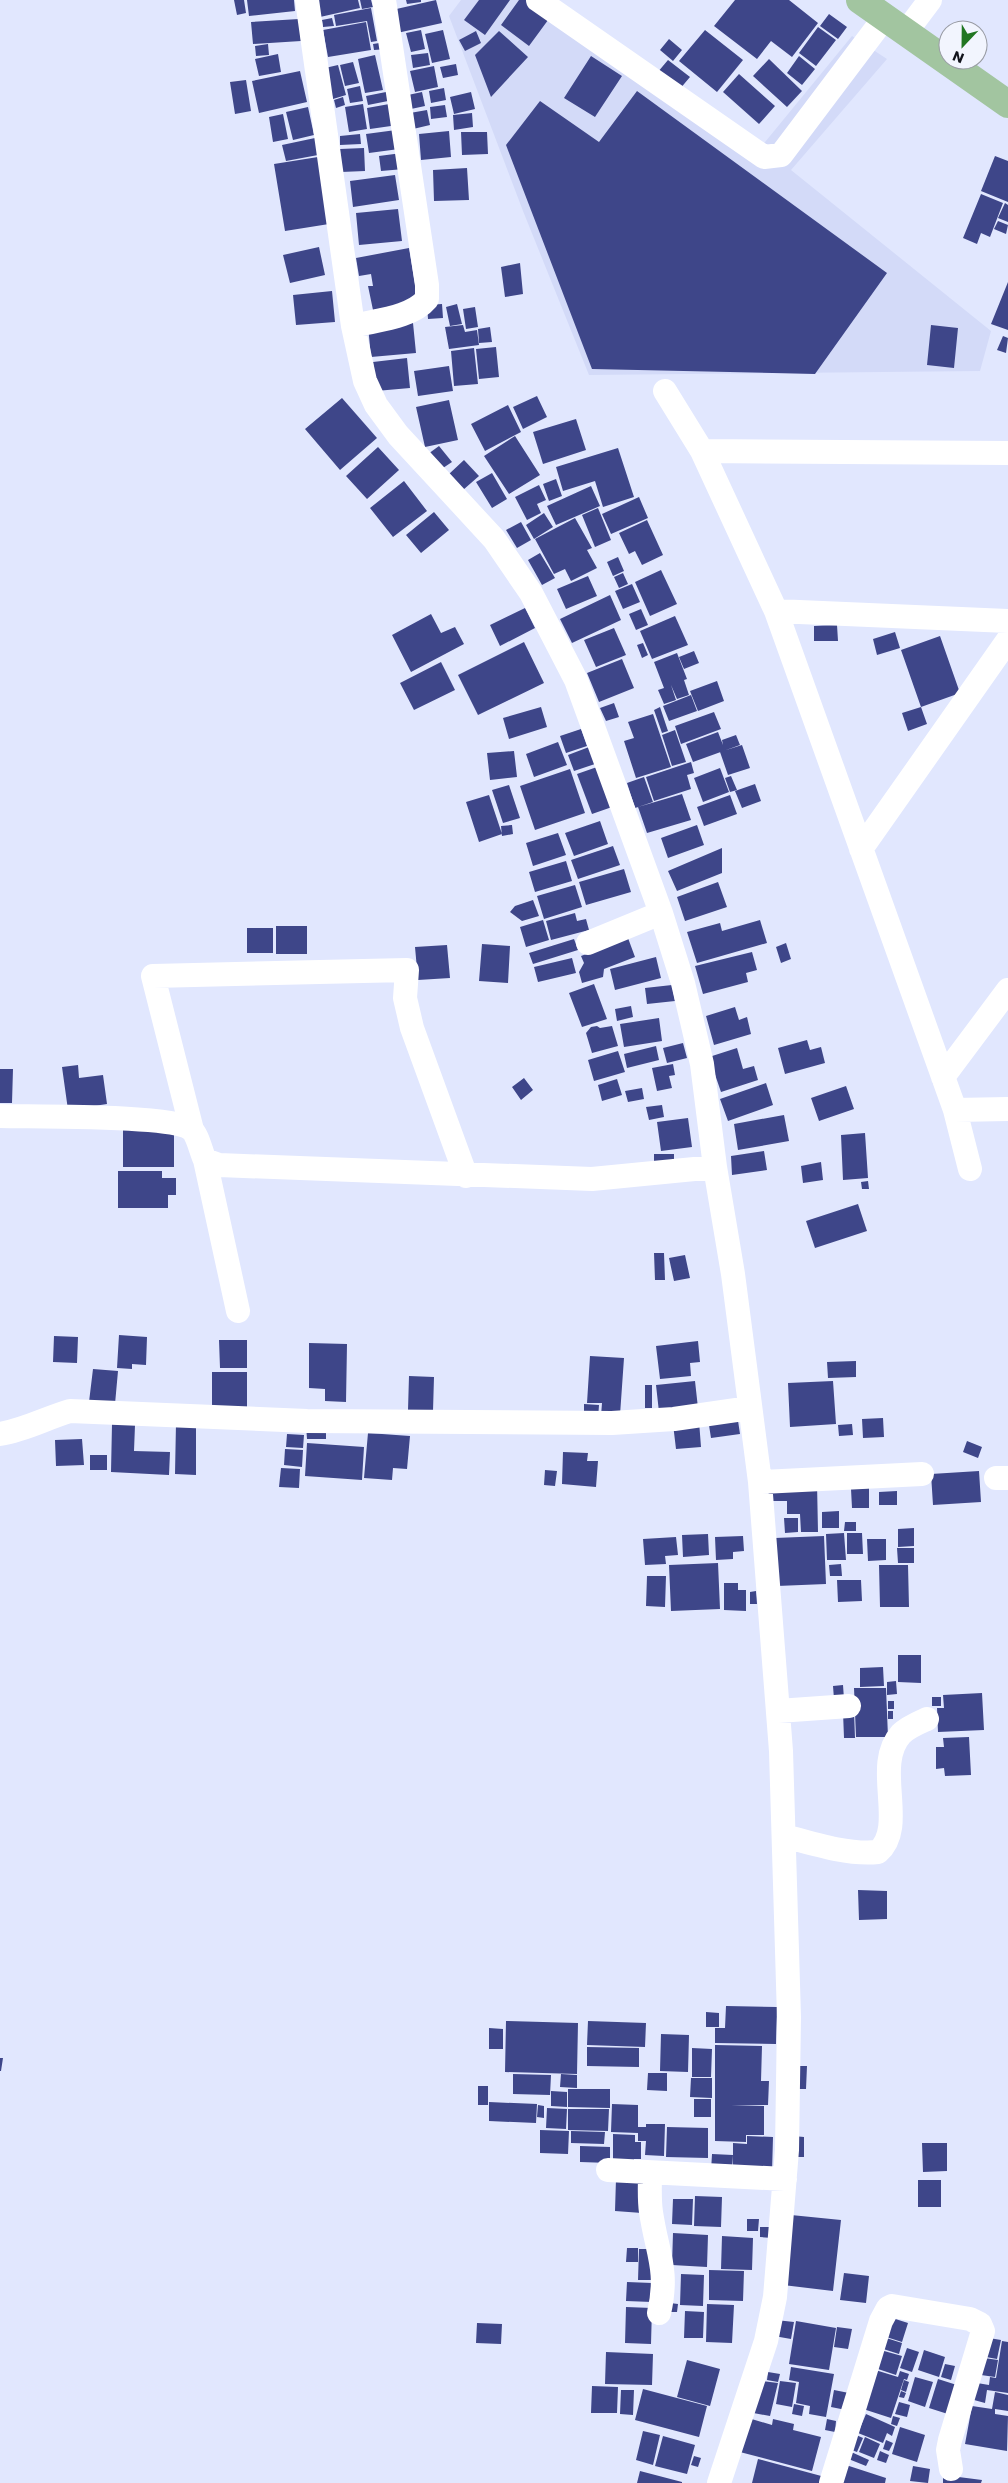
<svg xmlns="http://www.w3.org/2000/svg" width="1008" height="2483" font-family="Poppins,sans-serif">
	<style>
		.built { fill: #d3daf8 }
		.building { fill: #3e4689 }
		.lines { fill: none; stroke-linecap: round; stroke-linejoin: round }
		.minor { stroke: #fff; stroke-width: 24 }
		.major { stroke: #a2c5a0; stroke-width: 28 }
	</style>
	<rect width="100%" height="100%" fill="#e1e7fe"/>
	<!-- built -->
	<path class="built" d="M461,0h86l214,147 91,-111 35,23 -96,111 200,161 -11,40 -391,4 -66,-164 -74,-195z"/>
	<!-- building -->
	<path class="building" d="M234,0h10l2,13 -9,2z
		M247,0h47l1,11 -46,5z
		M316,0h42l2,8 -40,9z
		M360,0h11l2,7 -11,2z
		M406,0h15v2l-14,2z
		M436,0l6,23 -45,10 -5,-23z
		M479,0h31l-25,35 -21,-15z
		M519,0h10l22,16 -22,30 -28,-21z
		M735,0h54l29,23 -26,34 -21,-16 -14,18 -43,-33z
		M371,8l6,33 -6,1 -4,-21 -31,5 -2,-11z
		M829,14l18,13 -9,12 -18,-13z
		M332,18l2,8 -11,1 -1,-7z
		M299,19l2,22 -48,3 -2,-22z
		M366,22l5,28 -43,7 -5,-27z
		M818,27l18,13 -20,26 -17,-13z
		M421,30l4,19 -14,3 -5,-19z
		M443,30l7,29 -18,4 -7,-29z
		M705,30l38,30 -26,32 -38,-31z
		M476,31l5,12 -16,8 -6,-11z
		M499,31l29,26 -37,40 -16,-42z
		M669,39l13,11 -9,11 -13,-11z
		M386,42l1,7 -13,1 -1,-6z
		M268,44l1,11 -13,1 -1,-10z
		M428,53l2,12 -17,3 -2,-13z
		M278,54l3,18 -22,4 -4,-17z
		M375,55l8,35 -18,3 -7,-34z
		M591,56l31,20 -27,41 -31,-19z
		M799,56l16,13 -13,16 -15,-12z
		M769,59l33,32 -15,16 -34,-31z
		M668,60l22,17 -11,13 -22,-17z
		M353,62l6,21 -14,3 -5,-21z
		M456,64l2,11 -15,3 -3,-11z
		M338,65l8,30 -13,4 -8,-31z
		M434,66l4,21 -23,5 -5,-21z
		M300,71l7,31 -48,11 -7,-32z
		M739,74l36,32 -16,18 -36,-32z
		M246,80l5,31 -16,3 -5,-32z
		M360,86l3,15 -13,2 -3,-14z
		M444,88l2,12 -15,3 -2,-12z
		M391,91l2,9 -25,5 -2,-9z
		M637,91l250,182 -72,101 -223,-5 -86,-224 34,-44 59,41z
		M422,92l3,14 -14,3 -3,-14z
		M471,92l4,17 -21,5 -4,-17z
		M343,97l2,8 -9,3 -2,-8z
		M395,103l3,22 -28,4 -3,-21z
		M363,104l4,25 -18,3 -4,-25z
		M445,105l2,12 -16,2 -1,-12z
		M308,107l6,28 -21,5 -7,-28z
		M427,110l3,15 -17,4 -3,-16z
		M472,113l1,14 -19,3 -1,-15z
		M283,114l5,25 -15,3 -4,-25z
		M396,130l3,19 -30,4 -3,-19z
		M449,131l2,26 -30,3 -2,-26z
		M461,132h26l1,22 -26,1z
		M360,134l1,10 -21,1v-9z
		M315,138l3,17 -32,6 -4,-16z
		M364,148l1,23 -24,1 -1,-23z
		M402,153l2,16 -23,2 -2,-15z
		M995,156l13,5v41l-27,-11z
		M318,157l11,67 -44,7 -11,-67z
		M467,168l2,32 -35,1 -1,-31z
		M395,175l4,25 -46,7 -3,-26z
		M981,194l22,9 -13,34 -9,-4 -4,11 -14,-6z
		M1005,203l3,2v17l-10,-4z
		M398,209l4,32 -43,4 -3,-32z
		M998,221l10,4 -2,9 -12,-5z
		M319,247l6,28 -35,8 -7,-28z
		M409,248l9,54 -45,8 -5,-24h5l-2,-12 -12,2 -3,-18z
		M520,263l3,31 -18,3 -4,-30z
		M1008,282v48l-17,-6z
		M332,291l3,31 -39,3 -3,-30z
		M442,304l1,14 -15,1 -1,-14z
		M457,304l5,20 -12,2 -4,-19z
		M475,307l3,20 -12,2 -3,-20z
		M413,323l3,30 -45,4 -3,-31z
		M463,325l2,7 12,-2 2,15 -30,4 -4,-22z
		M931,325l27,3 -4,40 -27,-3z
		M490,327l2,15 -13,1 -1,-14z
		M1003,336l5,2 -2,15 -9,-3z
		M496,347l3,30 -20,2 -3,-30z
		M474,348l4,36 -24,2 -3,-35z
		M407,358l3,30 -34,3 -3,-29z
		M449,366l4,25 -35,5 -4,-25z
		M537,396l10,21 -24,12 -10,-22z
		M342,398l35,40 -37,32 -35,-41z
		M449,400l9,40 -33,7 -9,-40z
		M508,405l13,27 -36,19 -14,-27z
		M576,419l10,31 -43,14 -10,-32z
		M515,436l25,39 -31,19 -25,-38z
		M439,446l13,16 -12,8 -12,-16z
		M378,447l21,23 -32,29 -21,-23z
		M618,448l16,49 -31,10 -8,-26 -32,10 -7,-24z
		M464,460l15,16 -16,14 -14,-16z
		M492,473l15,26 -15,9 -16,-26z
		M556,479l6,17 -13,5 -6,-17z
		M404,481l23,30 -34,26 -23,-29z
		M539,485l7,15 -9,4 4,9 -14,7 -12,-23z
		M591,486l9,20 -44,19 -9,-19z
		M639,497l9,21 -37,16 -9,-20z
		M598,508l13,32 -16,7 -13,-32z
		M434,512l15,18 -28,23 -15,-18z
		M544,513l9,14 -19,12 -8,-14z
		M575,518l17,30 -5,2 10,18 -26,13 -6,-12 -11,5 -19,-35z
		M647,520l16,35 -21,10 -7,-14 -6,3 -10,-21z
		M521,522l10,18 -14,8 -11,-18z
		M540,553l15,25 -13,7 -14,-25z
		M618,557l6,14 -11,5 -6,-14z
		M661,570l16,34 -27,12 -15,-34z
		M623,573l5,11 -9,4 -5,-11z
		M588,576l9,20 -31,13 -9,-20z
		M632,584l8,18 -17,7 -8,-18z
		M610,595l11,25 -49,23 -12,-24z
		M525,608l10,20 -35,18 -10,-21z
		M641,609l7,16 -12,5 -7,-16z
		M431,614l10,19 14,-6 9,17 -53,28 -19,-37z
		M675,616l13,29 -36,14 -12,-28z
		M837,625l1,16h-24v-15z
		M614,628l12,27 -30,12 -12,-27z
		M895,632l5,16 -23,7 -4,-16z
		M940,636l20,57 -39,14 -20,-57z
		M524,642l20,41 -66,32 -20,-40z
		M643,643l5,12 -6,3 -5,-13z
		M694,651l5,12 -15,6 -5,-12z
		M677,653l10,26 -3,1 5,15 -12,4 -6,-14 5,15 -12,4 -6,-14 6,-2 -10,-26z
		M622,659l12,29 -35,14 -12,-29z
		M441,662l14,28 -41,20 -14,-27z
		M717,681l7,20 -26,10 -8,-20z
		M691,695l6,16 -28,10 -6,-15z
		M614,703l5,14 -13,4 -6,-13z
		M541,707l6,20 -38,12 -6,-21z
		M660,707l8,24 -6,2 -8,-23z
		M921,707l6,17 -19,7 -6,-18z
		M714,712l7,17 -40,15 -6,-18z
		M653,714l18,53 -35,11 -12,-37 10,-3 -6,-16z
		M581,729l6,17 -21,7 -6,-17z
		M675,730l11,32 -14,4 -10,-31z
		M718,732l5,13 -1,-5 14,-5 4,10 -47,17 -7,-18z
		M558,742l9,23 -33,12 -8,-23z
		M742,745l8,23 -22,7 -8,-23z
		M589,747l6,17 -21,7 -6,-16z
		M514,751l3,26 -27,3 -3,-27z
		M691,762l3,11 -7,2 4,14 -37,12 -8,-24z
		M597,767l15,40 -20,7 -15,-40z
		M720,768l9,24 -26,10 -9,-24z
		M570,769l15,44 -50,17 -15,-44z
		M731,776l6,14 -7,2 -5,-14z
		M644,777l9,25 -18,6 -8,-25z
		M755,784l6,17 -19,7 -7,-17z
		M509,785l11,33 -17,5 -11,-33z
		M682,794l9,26 -44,13 -9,-26z
		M489,795l13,39 -23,8 -13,-40z
		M730,795l7,19 -33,12 -7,-19z
		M600,821l8,23 -34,12 -9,-23z
		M512,825l1,9 -11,2 -1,-10z
		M697,825l7,20 -36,13 -7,-20z
		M558,833l8,22 -33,11 -7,-23z
		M613,846l7,19 -42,14 -7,-19z
		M722,848v25l-45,18 -9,-20z
		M566,861l6,20 -37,11 -6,-20z
		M624,869l7,23 -45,13 -7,-23z
		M718,882l9,25 -42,14 -8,-24z
		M575,885l7,22 -38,12 -7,-23z
		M533,900l6,16 -17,5 -12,-9 5,-6z
		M575,913l2,8 9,-2 3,11 -38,10 -5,-19z
		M543,920l6,20 -23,7 -6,-20z
		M760,920l7,23 -70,20 -10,-31 33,-9 2,8z
		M276,926h31v28h-31z
		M247,928h26v25h-26z
		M628,938l7,19 -31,12 -1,8 -21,6 -3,-11 5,-9 -3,-7z
		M574,939l4,11 -45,14 -4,-11z
		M786,943l5,16 -10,4 -5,-16z
		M482,944l28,2 -2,37 -29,-2z
		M447,945l3,33 -32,2 -3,-33z
		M752,952l5,18 -11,3 2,9 -45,12 -8,-28z
		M656,957l5,21 -46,12 -5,-21z
		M572,958l4,15 -38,9 -4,-15z
		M594,984l13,35 -25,8 -13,-34z
		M672,985l3,16 -28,3 -2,-16z
		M631,1006l2,11 -16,4 -2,-12z
		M735,1007l4,13 8,-3 4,17 -37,11 -8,-29z
		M659,1018l3,23 -38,6 -4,-23z
		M597,1026l3,2 12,-2 6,20 -26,7 -6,-20 5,-6z
		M807,1040l3,10 11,-3 4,16 -40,11 -7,-26z
		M683,1043l4,15 -20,5 -4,-15z
		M656,1046l3,14 -32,8 -3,-14z
		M737,1048l6,21 11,-3 4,14 -37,12 -12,-35z
		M618,1051l7,21 -31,9 -6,-21z
		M673,1064l2,11 -6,1 3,12 -15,3 -5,-23z
		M78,1065l1,13 24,-3 4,29 -39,6 -6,-43z
		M0,1069h13l-1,34h-12z
		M524,1078l9,12 -12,10 -9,-13z
		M617,1079l5,16 -20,6 -4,-16z
		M766,1083l7,22 -45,16 -8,-22z
		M846,1086l8,23 -35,12 -8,-23z
		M642,1088l2,11 -16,3 -3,-11z
		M662,1105l2,12 -15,3 -3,-13z
		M784,1115l5,26 -51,9 -4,-26z
		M688,1118l4,29 -31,4 -4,-29z
		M123,1125h51v42h-51z
		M865,1133l3,45 -25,2 -2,-45z
		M764,1151l3,19 -35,5 -1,-19z
		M654,1154h20v11h-20z
		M821,1162l2,18 -20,3 -2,-17z
		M118,1171h44v7h14v17h-8v13h-50z
		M868,1181l1,8h-7l-1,-7z
		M858,1204l9,27 -52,17 -9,-27z
		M654,1253h10l1,27h-10z
		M685,1255l5,23 -16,3 -5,-23z
		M119,1335l28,2 -1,28 -14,-1v5l-15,-1z
		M54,1336l24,1 -1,26 -24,-1z
		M219,1340h28v28h-27z
		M698,1341l2,21 -10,1 1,13 -31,3 -4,-33z
		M309,1343l38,1 -1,58 -21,-1v-12l-16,-1z
		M590,1356l34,2 -4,57 -19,1 1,-13h-15z
		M856,1361v16l-28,1 -1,-16z
		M93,1369l25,2 -3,33 -26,-2z
		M212,1372h35v38h-35z
		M409,1376l25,1 -1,34 -25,-1z
		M695,1381l3,27 -39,4 -3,-27z
		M833,1381l3,43 -46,3 -2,-44z
		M645,1385h7v23h-7z
		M584,1404l15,1 -1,14 -14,-1z
		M737,1414l3,20 -29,4 -3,-19z
		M883,1418l1,19 -21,1 -1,-19z
		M699,1421l2,26 -25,2 -3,-25z
		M176,1423l20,1v51l-21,-1z
		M112,1424l23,1 -1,26 36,1 -1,23 -58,-3z
		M852,1424l1,11 -14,1 -1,-11z
		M306,1425h20v14h-19z
		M368,1433l42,3 -3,33 -14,-1 -1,12 -28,-2z
		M287,1434l17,1 -1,13 -17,-1z
		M82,1439l2,26 -28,1 -1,-26z
		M967,1441l15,6 -4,11 -15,-6z
		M307,1443l57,4 -2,33 -57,-4z
		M285,1449l18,1 -1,17 -18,-2z
		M563,1452l25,1 -1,8h11l-2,26 -34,-3z
		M90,1455h17v15h-17z
		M281,1468l19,1 -1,19 -20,-1z
		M545,1470l12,1 -2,15 -11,-1z
		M979,1471l2,31 -48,3 -2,-31z
		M768,1483h49l1,49h-17l-1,-18h-13v-13h-18z
		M869,1488v20h-17l-1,-19z
		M897,1491v14h-18v-13z
		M839,1511v17h-17v-16z
		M784,1518h14v14l-13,1z
		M845,1522h11v9h-12z
		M914,1528v18l-16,1v-18z
		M844,1533l2,27h-19l-1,-26z
		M847,1533h15l1,21h-16z
		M708,1534l1,21 -26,2 -1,-22z
		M743,1536l1,15 -11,1v7l-17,1 -1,-23z
		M824,1536l2,48 -49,2 -2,-48z
		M676,1537l2,18 -13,1 1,8 -21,1 -2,-26z
		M867,1539h19v21l-18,1z
		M897,1548h17v15h-16z
		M718,1563l2,46 -49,2 -2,-46z
		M841,1564l1,12h-12l-1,-11z
		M879,1565h29l1,42h-29z
		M647,1576h19l-1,31 -19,-1z
		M837,1580h24l1,21 -24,1z
		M724,1583h14v7h8v21l-22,-1z
		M756,1591l1,13h-7v-12z
		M898,1655h23v28l-23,-1z
		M883,1667l1,19 -24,1v-19z
		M896,1681l1,13 -10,1v-13z
		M843,1685l1,14h-10l-1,-13z
		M854,1688h32l2,49h-32z
		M982,1693l2,37 -46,2 -1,-24h7l-1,-13z
		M932,1697h9v9h-9z
		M888,1701h6v8h-6z
		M854,1711l1,27h-11l-1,-26z
		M888,1711h5v8h-5z
		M969,1737l2,38 -26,1 -1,-8 -8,1v-22h8l-1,-9z
		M858,1890l29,1v28l-28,1z
		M726,2006l51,1 -1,37 -61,-1v-15h10z
		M706,2012l13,1v14h-13z
		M506,2021l72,2 -1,51 -72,-2z
		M588,2021l58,2 -1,24 -58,-2z
		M489,2028l14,1v20h-14z
		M661,2034l28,1 -1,37 -28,-1z
		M715,2045l47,1 -1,35h8l-1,24h-37l33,1v29h-18v7l-31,-1z
		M587,2047l52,1v19l-52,-1z
		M692,2048l20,1 -1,28h-19z
		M0,2058h3l-2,13h-1z
		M794,2066h13l-1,23h-13z
		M648,2073h19v18l-20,-1z
		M513,2074l38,1 -1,20 -37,-1z
		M561,2074l16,1v13l-17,-1z
		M691,2078h21v20l-22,-1z
		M478,2086h10v19h-10z
		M568,2089h42v19l-42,-1z
		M551,2091l16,1v15l-16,-1z
		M694,2099h17v18h-17z
		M489,2102l48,2 -1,19 -47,-2z
		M612,2104l26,1v22h8v-3h19l-1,32 -19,-1 1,-14h-8v-8l-27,-1z
		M538,2105l6,1v12l-7,-1z
		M547,2108l20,1 -1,20 -20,-1z
		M568,2109h41l-1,22 -40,-1z
		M667,2127l41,1v30l-42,-1z
		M540,2130l29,1 -1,23 -28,-1z
		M571,2131l34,1 -1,12 -33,-1z
		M613,2134l22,1v7h6v17h-7v5l-21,-1z
		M747,2136l26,1 -1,36 -39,-1v-29l14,1z
		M793,2136l11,1v20h-12z
		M922,2143h25v28l-24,1z
		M580,2146l30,1v16l-30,-1z
		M712,2154l21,1 -1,16h-21z
		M616,2179l27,1 -1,33 -27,-2z
		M918,2180h23v27h-23z
		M695,2196l27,1 -1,30 -27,-1z
		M673,2199h20l-1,26 -20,-1z
		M791,2215l50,5 -8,71 -50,-6z
		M747,2219h12l-1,12h-11z
		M760,2227h12v11l-12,-1z
		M673,2233l35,2 -1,32 -35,-2z
		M722,2236l31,2 -1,32 -31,-1z
		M627,2248h11v14h-12z
		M639,2249h15l-1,31h-15z
		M709,2270l35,1 -1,30 -34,-1z
		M844,2273l25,3 -3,27 -26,-3z
		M681,2274l23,1 -1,31 -23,-1z
		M627,2282l25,1v19l-26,-1z
		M670,2303l8,1 -1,8h-8z
		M707,2304l27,1 -2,38 -26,-1z
		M626,2307l26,1 -1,36 -26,-1z
		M685,2311l19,1 -1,26h-19z
		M886,2316l22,7 -6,19 -22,-7z
		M776,2320l18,2 -3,17 -17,-3z
		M796,2321l40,7 -7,42 -40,-6z
		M477,2323l25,1 -1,20 -25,-1z
		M837,2327l15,2 -4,20 -14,-2z
		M880,2336l22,7 -3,11 -22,-7z
		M989,2338l12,2 -4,19 -11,-2z
		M1002,2341l6,1v51l-21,-3 -2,13 -11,-3 3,-17 12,2 1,-8 6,1z
		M907,2348l12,4 -7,20 -12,-4z
		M877,2349l25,7 -6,19 -24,-8z
		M924,2350l21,7 -6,20 -21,-7z
		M606,2352l47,2 -1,31 -47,-1z
		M984,2358l14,2 -3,17 -14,-2z
		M687,2360l33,9 -10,37 -33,-9z
		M945,2364l10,2 -4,14 -10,-3z
		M791,2367l43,7 -8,43 -17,-3 1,-8 -14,-3 3,-21 -10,-2z
		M872,2369l26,8 2,-6 9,3 -2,6 -3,-1 -13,39 -31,-10z
		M768,2372l12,2 -2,8 -11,-2z
		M915,2377l18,5 -8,25 -17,-6z
		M938,2379l22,7 -9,29 -22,-7z
		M904,2380l5,2 -3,10 -5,-2z
		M762,2381l16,2 -8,33 -22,-4z
		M780,2381l16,2 -4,24 -16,-3z
		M592,2386l26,1 -1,26h-26z
		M643,2389l64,17 -8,31 -64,-17z
		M621,2390h13l-1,25 -13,-1z
		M834,2390l15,3 -3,17 -15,-3z
		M901,2391l5,2 -2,5 -5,-1z
		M995,2392l13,3v16l-13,-2v5l13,2 -1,35 -42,-7 7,-38 20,3z
		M899,2402l11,3 -3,12 -12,-3z
		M794,2404l10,2 -2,10 -10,-2z
		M866,2414l29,13 -3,9 -5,-3 -4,10 -25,-10z
		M893,2416l7,2 -3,8 -6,-2z
		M745,2417l27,8 1,-6 21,5 -1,6 28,7 -9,34 -76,-20z
		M827,2419l9,2 -1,11 -10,-2z
		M900,2427l25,8 -8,27 -25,-8z
		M643,2431l17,4 -7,30 -17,-5z
		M854,2434l9,4 -6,14 -8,-3z
		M663,2436l32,9 -8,29 -32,-8z
		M865,2437l15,7 -6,14 -15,-6z
		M886,2440l7,3 -4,8 -6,-2z
		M849,2451l20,9 -3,6 -20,-8z
		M880,2451l9,4 -3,8 -9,-3z
		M694,2456l7,2 -3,9 -7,-2z
		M758,2459l67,18 -2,6h-71z
		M846,2465l40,13 -1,5h-45z
		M913,2466l17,3 -2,14 -18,-2z
		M640,2471l42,11v1h-45z
		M943,2475l39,5 -1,3h-38z"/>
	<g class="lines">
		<!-- minor -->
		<path class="minor" d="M307,0l46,326 12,55 11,24 22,30 96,104 37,54 45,87 85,233 22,70 19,81 13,103 18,107 27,208 21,269 8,266 -2,133 -12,147 -9,44 -47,142
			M538,0l226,157 17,-2 104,-138
			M906,32l24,-32
			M353,326c23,-6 58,-8 74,-27v-14l-43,-285
			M665,391l37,60 74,160 179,499 15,59
			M702,451l306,2
			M776,611l232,10
			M861,849l147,-209
			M588,943l73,-30
			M943,1077l65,-87
			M955,1110l53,-1
			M0,1116c32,1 172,-1 191,13 7,6 10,23 14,31l14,5 373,14 123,-12
			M192,1130l-39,-154 254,-6 -2,28 7,30 54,148
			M205,1160l33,151
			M0,1434c25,-4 46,-16 70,-23l237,10 305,2 62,-4 76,-11
			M996,1478h12
			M760,1482l162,-8
			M778,1711l71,-5
			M785,1836c29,8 63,19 93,16 30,-26 -6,-86 23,-118 7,-7 17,-11 26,-15
			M608,2170l177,9
			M650,2173c0,13 -1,26 1,39 6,41 18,58 8,101
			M831,2483l50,-162 7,-13 4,-2 78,13 10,5 3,7 -33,109 -2,10 3,19"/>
		<!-- major -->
		<path class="major" d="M860,0l148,104"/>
	</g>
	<!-- north arrow -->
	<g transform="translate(963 45) rotate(202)"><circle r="24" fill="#f2f5fe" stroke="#989ba3"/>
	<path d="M0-4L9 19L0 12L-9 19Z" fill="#217622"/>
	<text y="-8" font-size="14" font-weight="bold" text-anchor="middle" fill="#11131b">N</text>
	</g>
</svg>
